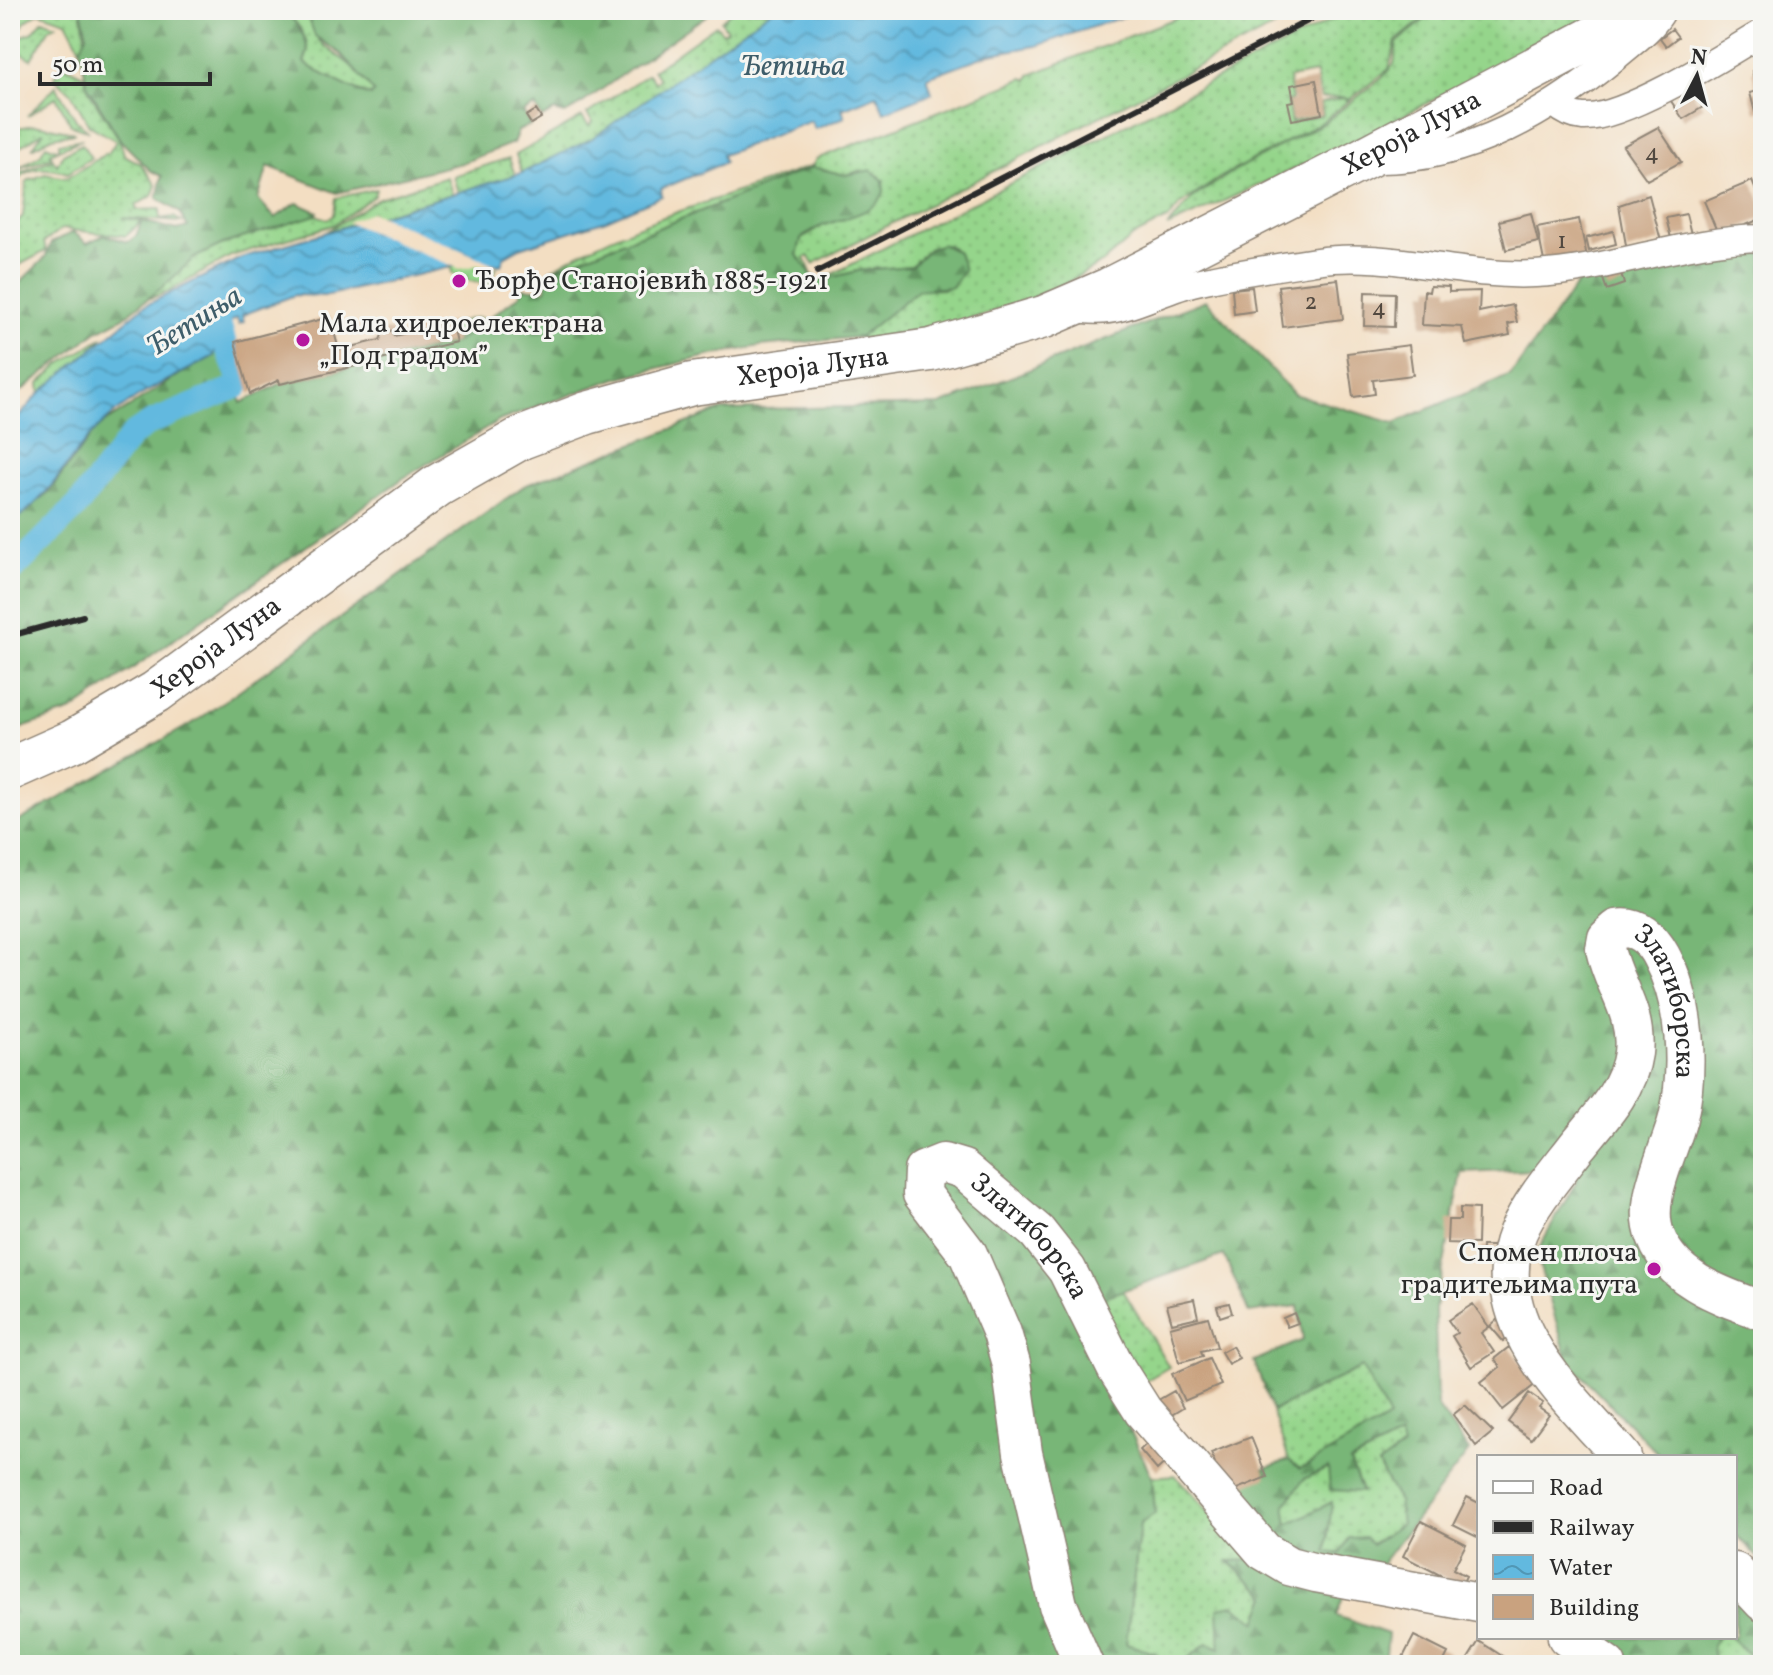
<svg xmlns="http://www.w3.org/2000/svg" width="1773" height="1675" font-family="Vollkorn,serif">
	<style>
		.grass { fill: url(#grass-dots); stroke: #60805b; stroke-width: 2 }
		.forest { fill: url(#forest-firs); stroke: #527051; stroke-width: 2; fill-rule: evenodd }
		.water { fill: url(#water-waves); stroke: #467285; stroke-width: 2 }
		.pier { fill: #f3dec2 }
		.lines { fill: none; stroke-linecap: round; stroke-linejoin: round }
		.canal { stroke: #62b9df; stroke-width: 24 }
		.building { fill: #c9a27f }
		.street-casing { stroke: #8f8476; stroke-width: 29 }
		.secondary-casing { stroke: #8f8476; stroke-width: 41 }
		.primary-casing { stroke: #8f8476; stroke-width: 45 }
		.street { stroke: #fff; stroke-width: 26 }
		.secondary { stroke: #fff; stroke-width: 38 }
		.primary { stroke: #fff; stroke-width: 42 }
		.rail { stroke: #2b2b2b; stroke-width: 6 }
		.poi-dot { fill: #b5179e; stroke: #f6f6f2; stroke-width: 3 }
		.labels { text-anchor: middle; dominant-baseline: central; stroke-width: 6; stroke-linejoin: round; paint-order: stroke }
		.number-label { font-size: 24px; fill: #524940 }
		.street-label { font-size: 28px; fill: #2b2b2b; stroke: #f6f6f2 }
		.poi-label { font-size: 28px; fill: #2b2b2b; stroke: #f6f6f2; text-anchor: start }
		.water-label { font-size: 30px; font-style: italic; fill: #3e5d6a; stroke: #f6f6f2 }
	</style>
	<defs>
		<pattern id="grass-dots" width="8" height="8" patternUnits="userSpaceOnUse" patternTransform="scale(2)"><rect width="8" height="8" fill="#95d58b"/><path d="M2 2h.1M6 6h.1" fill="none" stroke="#81b778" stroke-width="1.8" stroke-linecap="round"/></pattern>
		<pattern id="forest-firs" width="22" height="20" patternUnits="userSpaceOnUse" patternTransform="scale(2)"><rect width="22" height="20" fill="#78b677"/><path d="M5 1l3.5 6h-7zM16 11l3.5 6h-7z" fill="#639462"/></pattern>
		<pattern id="water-waves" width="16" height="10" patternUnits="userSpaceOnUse" patternTransform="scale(2)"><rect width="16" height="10" fill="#62b9df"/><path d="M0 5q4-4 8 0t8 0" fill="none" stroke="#5197b5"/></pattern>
	</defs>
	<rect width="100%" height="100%" fill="#f6f6f2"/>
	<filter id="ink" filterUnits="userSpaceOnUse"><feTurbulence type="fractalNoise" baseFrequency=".0125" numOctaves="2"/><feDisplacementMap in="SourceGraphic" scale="16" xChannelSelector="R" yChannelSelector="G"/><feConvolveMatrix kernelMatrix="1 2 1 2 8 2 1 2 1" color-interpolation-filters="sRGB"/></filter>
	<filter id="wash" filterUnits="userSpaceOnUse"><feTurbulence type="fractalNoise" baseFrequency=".006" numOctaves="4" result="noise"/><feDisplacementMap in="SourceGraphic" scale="32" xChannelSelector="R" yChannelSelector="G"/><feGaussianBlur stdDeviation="1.8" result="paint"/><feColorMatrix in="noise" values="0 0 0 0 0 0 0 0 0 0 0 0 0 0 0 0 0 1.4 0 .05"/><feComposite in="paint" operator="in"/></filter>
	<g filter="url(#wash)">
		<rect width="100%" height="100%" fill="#f3dec2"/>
		<!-- grass -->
		<path class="grass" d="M10,10h71l5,32 -6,6 -14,-27 -27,-9 -14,10 -10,16 17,-5 11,-13 13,5 -6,3 -19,31 -21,-14z
			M280,10h26c4,8 5,17 9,25 11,19 52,32 59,60 -11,1 -63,-25 -70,-33 11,-19 -8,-43 -24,-52z
			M733,10h39l-181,130 -69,33 -6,-18 66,-38 7,9 4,-4 -6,-8 61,-40 7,9 4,-4 -6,-9 63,-45 7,8 4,-3 -6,-9z
			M1196,10h111l-494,254 -4,-8 -4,2 7,17 -15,-20 4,-16 29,-18 33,-10 21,-19 -4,-16 -21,-5 -14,4 -32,-8 -264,104c81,-52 176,-71 264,-106l3,-6 208,-81 4,2 2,-5z
			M1351,10h83l-38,31 -7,28 -40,31 -6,-3 -22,1 -5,-25 -27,5 3,22 -5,1 4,21 32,-7 -2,-12 22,-5 5,3 -26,21 -101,55 -40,27 -12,14 -35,18 -31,26 -35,20 -50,22 -55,17 -92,18 -15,-1 62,-48 27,-1 13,-37 -10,-7 -18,3 -19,18 -49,4 -41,10z
			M1436,10h171l-261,135 -179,82 27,-30 45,-29 85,-45 58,-45 12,-14 3,-21z
			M63,65l22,11c5,30 33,49 39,79l16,8 16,22 -4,11 -16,9v5l24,-1v10l14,-2 7,5 -59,-4 20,3 -16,15 -64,-7 -18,13 2,9 -36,19v-39l13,-15 4,-35 18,-7 22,4 43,-27 6,-10 -27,-16 -18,-32 -17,-16z
			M56,86l20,34 13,11 -18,-6 -15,-28 -29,19z
			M11,125c11,5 15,0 26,0 6,-1 29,6 38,8l-23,4 -20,11 12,-17 -27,18 -7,-2v-11l8,-4 -4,-3 -4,3z
			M83,139l-33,14 2,4 -30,10 -10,9 41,-17 4,6 6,-11 19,-10 9,14 -23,15c-15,-4 -39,-10 -51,9l-7,-1v-8l30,-18 6,-10 13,5v-7z
			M509,158l6,17 -57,18 -5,-17z
			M447,177l5,17 -126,38 53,-34z
			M376,189l-2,7 -41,29 -102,31 -62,35 -26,10 51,-43 19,-10 83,-29 20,-4 11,4 7,-4 2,-17z
			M477,261l20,4 -7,19 -27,-4 -11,-7 -1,-6z
			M474,318l12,1 -30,23 -4,-18z
			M103,337l-16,18 -47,38 -1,-9 20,-19z
			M1123,1290l46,77 -31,18 -41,-86z
			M1362,1367l27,51 -89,51 -11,-9 -17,-49z
			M1400,1436l3,11 -25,18 20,35 3,24c-23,17 -45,33 -75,28l5,-49 -43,22 -3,-20 19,-26 25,-11 33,23 -12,-29z
			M1175,1475l78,85 -24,2 38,33 -10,27 -37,26 -13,-5 -27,22h-13l-13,-12 -28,-9 14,-120 15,-11 -3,-36z
			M1718,1637h12l19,18 -6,10h-28l-3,-18z"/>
		<!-- forest -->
		<path class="forest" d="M81,10h199c16,8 24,23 28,40l-4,12c6,7 55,31 67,34l3,-4 -33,-38 -26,-18 -9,-26h115l4,5 8,-5 6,5 8,-5h267l-140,99 -9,5 -11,-3 -12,7 -7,-12 -12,6 7,13 -12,6 -5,12 -51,20 -125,30 -69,-27 -10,33 17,19 22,-15 21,9 -2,3 -93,29 -29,14 -30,28 -40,31 -27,14 -87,69v-108l35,-34 6,-15 22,-11 14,11 17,-8 24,7 8,-6 6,-15 35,9 11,-3 -9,-15 -22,-14 5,-22 -11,-5 -30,-30 -34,-56 -7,-37 7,-13z
			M813,167l32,8 26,-5 12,10 1,12c-12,30 -61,24 -83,47l-4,16 15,20 9,5 41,-10 49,-4 19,-18 12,-4 16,8 6,18 -12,17 -34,3 -58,47 -100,9 -52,10 -91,22 -116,42 -96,57 -333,234 -62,21v-148l72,-73 64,-78 94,-39 1,9 39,-19 176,-42 64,-47 3,-7 23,2 3,-19z
			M1763,254v1309l-28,-29v-77h-74l-93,-96 -32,-107 41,-74 -42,-10 -73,3 -27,136 2,97 32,45 -96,124 -29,20 -8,21 52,18 -3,31h-205l27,-22 13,5 -2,-40 16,-3 23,17 10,-26 -38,-35 23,-1 -55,-70 92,-30 11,9 89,-51 -27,-51 -90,44 -18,-50 49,-21 -5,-34 -49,7 -25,-58 -151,53 79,169 3,36 -15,11 -14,120 28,9 13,12h-1157v-839l188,-106 326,-234 197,-76 219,-5 266,-105 88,94 100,29 117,-48 69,-95 122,-25zM1400,1436l3,11 -25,18 20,35 3,24 -29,21 -7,-8 -16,1 -9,16 -14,-2 6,-50 -44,22 -3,-19 19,-26 24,-11 2,22 32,2 -12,-30z
			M219,349l16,32 -88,36 -16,10 -58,72 -63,63v-39l37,-29 50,-66z
			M1735,1573l28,25v67h-20l6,-11 -19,-17h5z
			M1581,1637h137l-6,10 3,18h-90z"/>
		<!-- water -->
		<path class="water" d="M772,10h371l-107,36 -46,8 -63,23 5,16 -48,19 -7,-17 -35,14 3,8 -30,12 -4,-8 -86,33 -3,1 2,8 -63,26 1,7 -56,24 -86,28 -16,9 -3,8 -24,-4 -152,35 -30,-1 -53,20 2,7 -5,2 -2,-6 -15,8 -8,30c-38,21 -85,40 -116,72 -32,31 -47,71 -88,95l3,-100 27,-30 104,-87 97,-48 281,-85 69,-34z"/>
		<!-- pier -->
		<path class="pier" d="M371,212l111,47 15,6 -2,4 -18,-4 -17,4 -113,-47z"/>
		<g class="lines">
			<!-- canal -->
			<path class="canal" d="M214,303l10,38 15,37
				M10,573l68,-68 54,-70 18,-12 87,-36"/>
		</g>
		<g id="blocks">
			<!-- building -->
			<path class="building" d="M1672,29l6,8 -12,9 -6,-8z
				M1763,68v42l-8,2 -5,-19 7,-2 -5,-20z
				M1316,80l6,34 -30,6 -4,-18 6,-1 -3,-16z
				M1690,88l13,19 -20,12 -12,-18z
				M536,110l5,8 -10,6 -5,-8z
				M1658,127l23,35 -34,18 -24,-34z
				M1752,181l11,26v11l-44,18 -15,-35z
				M1649,195l12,46 -34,10 -8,-46z
				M1531,213l7,29 -32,8 -7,-29z
				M1686,214l5,20 -20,4 -5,-20z
				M1579,219l8,38 -42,9 -8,-39z
				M1613,231l3,13 -27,7 -3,-13z
				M1621,273l3,11 -17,6 -4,-11z
				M1338,279l5,40 -60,8 -5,-41z
				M1430,286l19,1v5l31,-1 -1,21 34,-7 4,17 -9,2 2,11 -44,9 -4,-17 -40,-2 2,-34 5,1z
				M1252,287l3,24 -21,3 -2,-25z
				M1365,292l30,1 -1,34 -30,-1z
				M330,317l9,33 41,-10 4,-10 9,1 1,5 57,-14 5,20 -176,42 -1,-4 -29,14 -15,-52z
				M1409,345l4,30 -40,5 2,14 -22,3 -6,-44z
				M1460,1208l18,1 -1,35 -30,-1 1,-23h12z
				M1482,1246h15v18l-16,-1z
				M1194,1299l4,18 -26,6 -5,-18z
				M1229,1303l3,10 -12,4 -3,-11z
				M1473,1304l16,23 -8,6 13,19 -23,15 -19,-31 5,-3 -9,-13z
				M1294,1313l4,10 -11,4 -4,-9z
				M1208,1317l9,30 -16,4 2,5 -24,6 -9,-35z
				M1500,1317l13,16 -10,8 -13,-15z
				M1232,1346l7,12 -11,6 -7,-12z
				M1509,1347l28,36 -34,27 -22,-28 19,-15 -6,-8z
				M1209,1358l12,27 -37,16 -12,-27z
				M1174,1391l9,17 -20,12 -10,-17z
				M1529,1393l14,10 -4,5 10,7 -18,24 -23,-17z
				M1465,1405l28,27 -17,14 -23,-31z
				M1251,1437l16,40 -40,16 -16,-40z
				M1152,1439l17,20 -12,11 -17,-20z
				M1467,1497l12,6v35l-26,-13z
				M1421,1521l45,23 -13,25 13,7 -8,16 -10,-13 -45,-23z
				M1414,1636l34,17 -6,12h-43z
				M1479,1641l31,20 -2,4h-44z"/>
		</g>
	</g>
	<g filter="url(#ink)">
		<use href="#blocks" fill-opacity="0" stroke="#8f8476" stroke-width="2"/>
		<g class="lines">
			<defs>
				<path id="street" d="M1555,104c8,7 16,12 28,13 40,3 144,-63 180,-85
					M1379,160c90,0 170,-48 237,-103 17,-15 36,-27 47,-47
					M1085,310c38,6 75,-20 111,-28 39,-9 80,-15 120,-21 72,-11 146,17 219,13 77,-4 150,-35 228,-36"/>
				<g id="secondary">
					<path id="s1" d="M1622,1457c-53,-60 -140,-137 -104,-225 13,-30 39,-60 59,-86 22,-27 51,-56 56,-93 5,-41 -20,-67 -28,-104l2,-11 10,-9c20,-4 35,10 44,27 25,46 29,111 17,162 -9,36 -37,82 -22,119 17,44 66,59 107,74"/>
					<path d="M1735,1572l28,30"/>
					<path d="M1567,1637l40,28"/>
					<path id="s2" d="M1084,1665l-26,-60 -35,-152 -12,-89 -9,-31 -34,-79 -46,-60 1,-23 20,-8 20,6 74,63 30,38 50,100 26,41 121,140 25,15 27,7 163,30"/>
				</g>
				<g id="primary">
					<path id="s3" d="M10,769l63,-28 83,-49 281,-206 84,-48 66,-25 105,-29 239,-34 113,-33 65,-28 254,-130 282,-149"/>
				</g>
			</defs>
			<!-- street casing -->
			<use href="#street" class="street-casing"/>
			<!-- secondary casing -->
			<use href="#secondary" class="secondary-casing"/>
			<!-- primary casing -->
			<use href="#primary" class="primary-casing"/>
			<!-- street -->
			<use href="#street" class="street"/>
			<!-- secondary -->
			<use href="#secondary" class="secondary"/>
			<!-- primary -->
			<use href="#primary" class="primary"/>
			<!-- rail -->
			<path class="rail" d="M817,272l512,-262
				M10,636l73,-20"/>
		</g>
	</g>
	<!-- markers -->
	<g class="poi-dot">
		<circle cx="459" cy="281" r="8"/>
		<circle cx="303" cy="340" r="8"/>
		<circle cx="1654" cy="1269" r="8"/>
	</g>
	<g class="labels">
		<!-- number labels -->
		<g class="number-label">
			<text x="1652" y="154">4</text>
			<text x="1562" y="242">1</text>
			<text x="1311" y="303">2</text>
			<text x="1379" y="309">4</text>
		</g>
		<!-- street labels -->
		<g class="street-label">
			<text stroke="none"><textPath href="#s3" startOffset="1560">Хероја Луна</textPath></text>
			<text stroke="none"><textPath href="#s3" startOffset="912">Хероја Луна</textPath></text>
			<text stroke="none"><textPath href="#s3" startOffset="240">Хероја Луна</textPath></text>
			<text stroke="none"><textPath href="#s1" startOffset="712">Златиборска</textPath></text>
			<text stroke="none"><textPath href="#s2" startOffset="666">Златиборска</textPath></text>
		</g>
		<!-- poi labels -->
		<g class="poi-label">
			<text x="475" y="281">Ђорђе Станојевић 1885-1921</text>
			<text x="319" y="324">Мала хидроелектрана<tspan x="319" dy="32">„Под градом”</tspan></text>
			<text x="1638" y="1253" text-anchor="end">Спомен плоча<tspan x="1638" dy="32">градитељима пута</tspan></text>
		</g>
		<!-- water labels -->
		<g class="water-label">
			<text x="793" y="67">Ђетиња</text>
			<text transform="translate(195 322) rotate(-32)">Ђетиња</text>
		</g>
	</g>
	<!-- margin -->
	<rect width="1773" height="1675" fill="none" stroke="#f6f6f2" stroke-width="40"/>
	<!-- legend -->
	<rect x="1477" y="1455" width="260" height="184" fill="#f6f6f2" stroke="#a5a5a2" stroke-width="2"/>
	<rect x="1493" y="1481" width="40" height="12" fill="#ffffff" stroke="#a5a5a2" stroke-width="2"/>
	<text x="1549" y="1495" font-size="24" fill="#2b2b2b">Road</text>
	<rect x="1493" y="1521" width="40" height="12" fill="#2b2b2b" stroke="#a5a5a2" stroke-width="2"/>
	<text x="1549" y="1535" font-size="24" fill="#2b2b2b">Railway</text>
	<rect x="1493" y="1555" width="40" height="24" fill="url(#water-waves)" stroke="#a5a5a2" stroke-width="2"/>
	<text x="1549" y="1575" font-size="24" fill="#2b2b2b">Water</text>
	<rect x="1493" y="1595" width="40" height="24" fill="#c9a27f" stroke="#a5a5a2" stroke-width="2"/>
	<text x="1549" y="1615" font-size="24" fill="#2b2b2b">Building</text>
	<!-- north arrow -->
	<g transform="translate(1697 76) rotate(6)" stroke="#f6f6f2" stroke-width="6" paint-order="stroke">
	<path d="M0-6L14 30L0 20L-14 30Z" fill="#2b2b2b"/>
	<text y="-12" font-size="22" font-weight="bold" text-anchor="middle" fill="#2b2b2b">N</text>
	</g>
	<!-- scale -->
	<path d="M40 72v12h170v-12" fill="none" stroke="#2b2b2b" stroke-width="4"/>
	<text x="52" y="72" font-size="24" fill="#2b2b2b" stroke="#f6f6f2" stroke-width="6" paint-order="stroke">50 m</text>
</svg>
